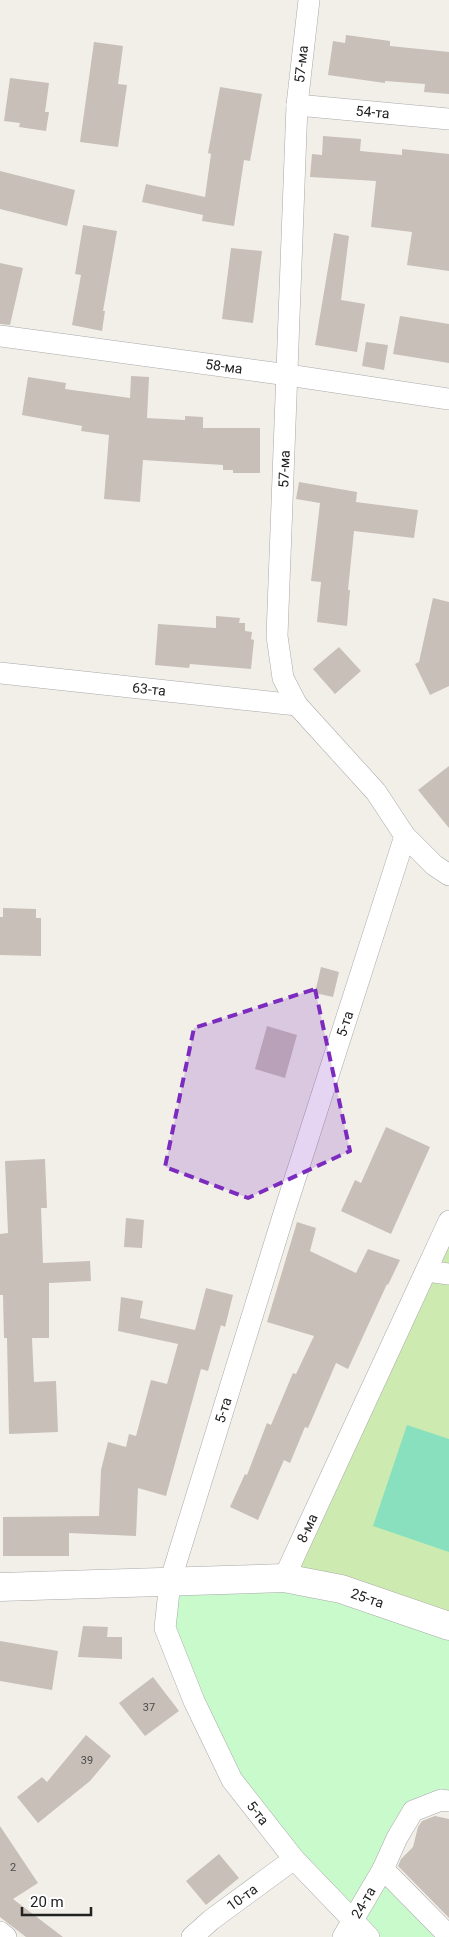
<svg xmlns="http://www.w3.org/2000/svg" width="449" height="1937" font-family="Roboto,sans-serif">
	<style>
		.grass { fill: #cdebb0 }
		.park { fill: #c8facc }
		.pitch { fill: #88e0be }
		.building { fill: #c7bfb8 }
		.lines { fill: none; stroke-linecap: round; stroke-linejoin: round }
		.minor-casing { stroke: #a9a9a9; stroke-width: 22 }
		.tertiary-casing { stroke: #a9a9a9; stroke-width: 29 }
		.minor { stroke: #fff; stroke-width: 21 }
		.tertiary { stroke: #fff; stroke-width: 28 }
		.marked { fill: #7b2cbf; fill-opacity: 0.2; stroke: #7b2cbf; stroke-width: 4; stroke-dasharray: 10 6; stroke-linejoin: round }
		.labels { text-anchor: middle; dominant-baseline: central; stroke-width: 4; stroke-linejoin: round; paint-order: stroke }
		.number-label { font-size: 11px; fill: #4b4948 }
		.street-label { font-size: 14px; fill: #222; stroke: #fff }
	</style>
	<rect width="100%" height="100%" fill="#f2efe9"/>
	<!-- grass -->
	<path class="grass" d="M449,1221v405l-165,-48z"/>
	<!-- park -->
	<path class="park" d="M284,1578l165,48v175l-36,10 -30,58 66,68h-80l-137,-157 -67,-152 5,-46z"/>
	<!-- pitch -->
	<path class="pitch" d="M407,1425l42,14v113l-76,-26z"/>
	<!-- building -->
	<path class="building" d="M346,35l44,6v5l59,6v42l-25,-2 1,-8 -40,-3v2l-57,-8 5,-34 12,2z
		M94,42l29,4 -5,38 9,1 -9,62 -38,-5z
		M10,78l39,5 -4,29h4l-3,19 -27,-4 1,-4 -16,-2z
		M220,87l42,7 -12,67 -6,-1 -10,66 -32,-5 1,-6 -61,-13 4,-18 59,13 6,-43 -3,-1z
		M323,136l38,3 -1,12 42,4v-6l47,5v117l-42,-6 5,-33 -41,-5 5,-46 -66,-4 2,-23 10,1z
		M0,171l75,19 -8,36 -67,-17z
		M83,225l34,6 -14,80h2l-3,20 -30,-6 9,-50 -6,-1z
		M334,233l15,3 -8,64 24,4 -8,48 -42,-7z
		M231,248l31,3 -9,72 -31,-4z
		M0,263l23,5 -13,57 -10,-1z
		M400,316l49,8v39l-56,-9z
		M366,342l22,3 -4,25 -22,-4z
		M131,376l18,1 -2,41 38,2v-4l18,1v11h57v45h-27v-3h-10v-5l-80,-5 -3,42 -36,-3 5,-64 -28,-4 1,-5 -60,-11 6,-38 38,6 -1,6 65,9z
		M299,482l58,10 -1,10 62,8 -4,28 -60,-7 -6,59h2l-3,36 -30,-4 4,-40 -10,-1 9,-78 -24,-4z
		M433,598l16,4v84l-19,9 -15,-31 4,-2z
		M216,616l24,2 -1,5h6v8l7,1 -1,7 3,1 -3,29 -61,-5 -1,4 -34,-3 3,-41 58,4z
		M339,647l22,24 -26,23 -22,-25z
		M449,766v62l-31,-38z
		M3,908l33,1v9h5v38l-41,-1v-38h3z
		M321,967l18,5 -6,25 -18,-4z
		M267,1026l30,9 -12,43 -30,-9z
		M386,1127l44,20 -39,87 -50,-23 14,-31 6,3z
		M45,1159l2,49h-6l2,55 47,-2 1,20 -42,2v55h-17l2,44 22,-1 2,51 -49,2 -2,-96h-3l-1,-43h-3v-61l8,-1 -3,-72z
		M126,1218l18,2 -2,28 -18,-1z
		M297,1222l19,6 -6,23 46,22 12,-24 32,11 -12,25 -1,-1 -39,85 -12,-6 -28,65 -3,-1 -15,36 -6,-3 -26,60 -28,-13 15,-33 2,1 20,-52 4,2 22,-52 3,1 18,-38 -47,-14z
		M206,1288l27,7 -8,32 -4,-2 -13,46 -7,-2 -35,127 -28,-8 -2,48 -67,-3v23h-66v-39l96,-1 2,-46 7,-28 18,5 3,-13 7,2 15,-56 16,4 11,-40 -60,-13 3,-34 22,4 -3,17 55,12z
		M83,1626l25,1 -1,10h15v22l-44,-2z
		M0,1641l58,10 -6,39 -52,-9z
		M153,1677l26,34 -34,25 -26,-33z
		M86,1735l25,21 -21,25 -52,42 -21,-26 25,-20 5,5z
		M435,1816l14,3v99l-51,-52 3,-7 12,-12 5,-20 4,-6z
		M0,1826l38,57 -25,16 50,38h-37l-26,-20z
		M219,1854l20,24 -33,27 -20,-24z"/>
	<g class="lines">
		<defs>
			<g id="minor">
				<path d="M309,0l-12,105 -20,531 6,42 14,27 79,87 29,44 29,29 15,10"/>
				<path id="s1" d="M297,105l152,14"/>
				<path id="s2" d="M0,336l288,39 161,24"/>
				<path id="s3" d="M0,673l297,32"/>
				<path d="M427,1271l22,3"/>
				<path id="s4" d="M284,1578l165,-357"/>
				<path d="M383,1869l66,67"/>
				<path d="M0,1932l6,5"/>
				<path id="s5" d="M192,1937l19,-17 83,-61"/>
				<path id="s6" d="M343,1937l40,-68 14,-31 16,-27 28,-11 8,1"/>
				<path id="s7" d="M369,1937l-75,-78 -62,-79 -38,-79 -29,-73 5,-46 115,-372 120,-374"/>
			</g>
			<g id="tertiary">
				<path id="s8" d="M0,1587l284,-9 57,11 108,37"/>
			</g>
		</defs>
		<!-- minor casing -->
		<use href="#minor" class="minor-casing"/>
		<!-- tertiary casing -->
		<use href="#tertiary" class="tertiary-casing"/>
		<!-- minor -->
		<use href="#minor" class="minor"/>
		<!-- tertiary -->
		<use href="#tertiary" class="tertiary"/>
	</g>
	<!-- marked area -->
	<path class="marked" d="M315,989l35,162 -102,47 -83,-31 29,-139z"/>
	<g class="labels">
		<!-- number labels -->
		<g class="number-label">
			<text x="149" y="1707">37</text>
			<text x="87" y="1760">39</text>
			<text x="13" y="1867">2</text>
		</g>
		<!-- street labels -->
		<g class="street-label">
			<text transform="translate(301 64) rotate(-84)">57-ма</text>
			<text stroke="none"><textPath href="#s1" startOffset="76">54-та</textPath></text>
			<text stroke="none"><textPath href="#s2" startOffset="226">58-ма</textPath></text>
			<text transform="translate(284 469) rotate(-88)">57-ма</text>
			<text stroke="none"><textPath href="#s3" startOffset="150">63-та</textPath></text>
			<text stroke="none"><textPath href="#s7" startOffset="1006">5-та</textPath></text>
			<text stroke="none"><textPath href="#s7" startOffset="601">5-та</textPath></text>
			<text stroke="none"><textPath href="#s4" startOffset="55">8-ма</textPath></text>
			<text stroke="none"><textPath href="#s8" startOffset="370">25-та</textPath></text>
			<text transform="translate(258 1813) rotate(52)">5-та</text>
			<text stroke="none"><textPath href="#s5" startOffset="64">10-та</textPath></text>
			<text stroke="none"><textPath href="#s6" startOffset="40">24-та</textPath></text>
		</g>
	</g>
	<!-- scale -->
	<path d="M22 1907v8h69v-8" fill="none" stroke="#222222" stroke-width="2.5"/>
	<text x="30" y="1907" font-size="15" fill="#222222" stroke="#ffffff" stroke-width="4" paint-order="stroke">20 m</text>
</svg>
